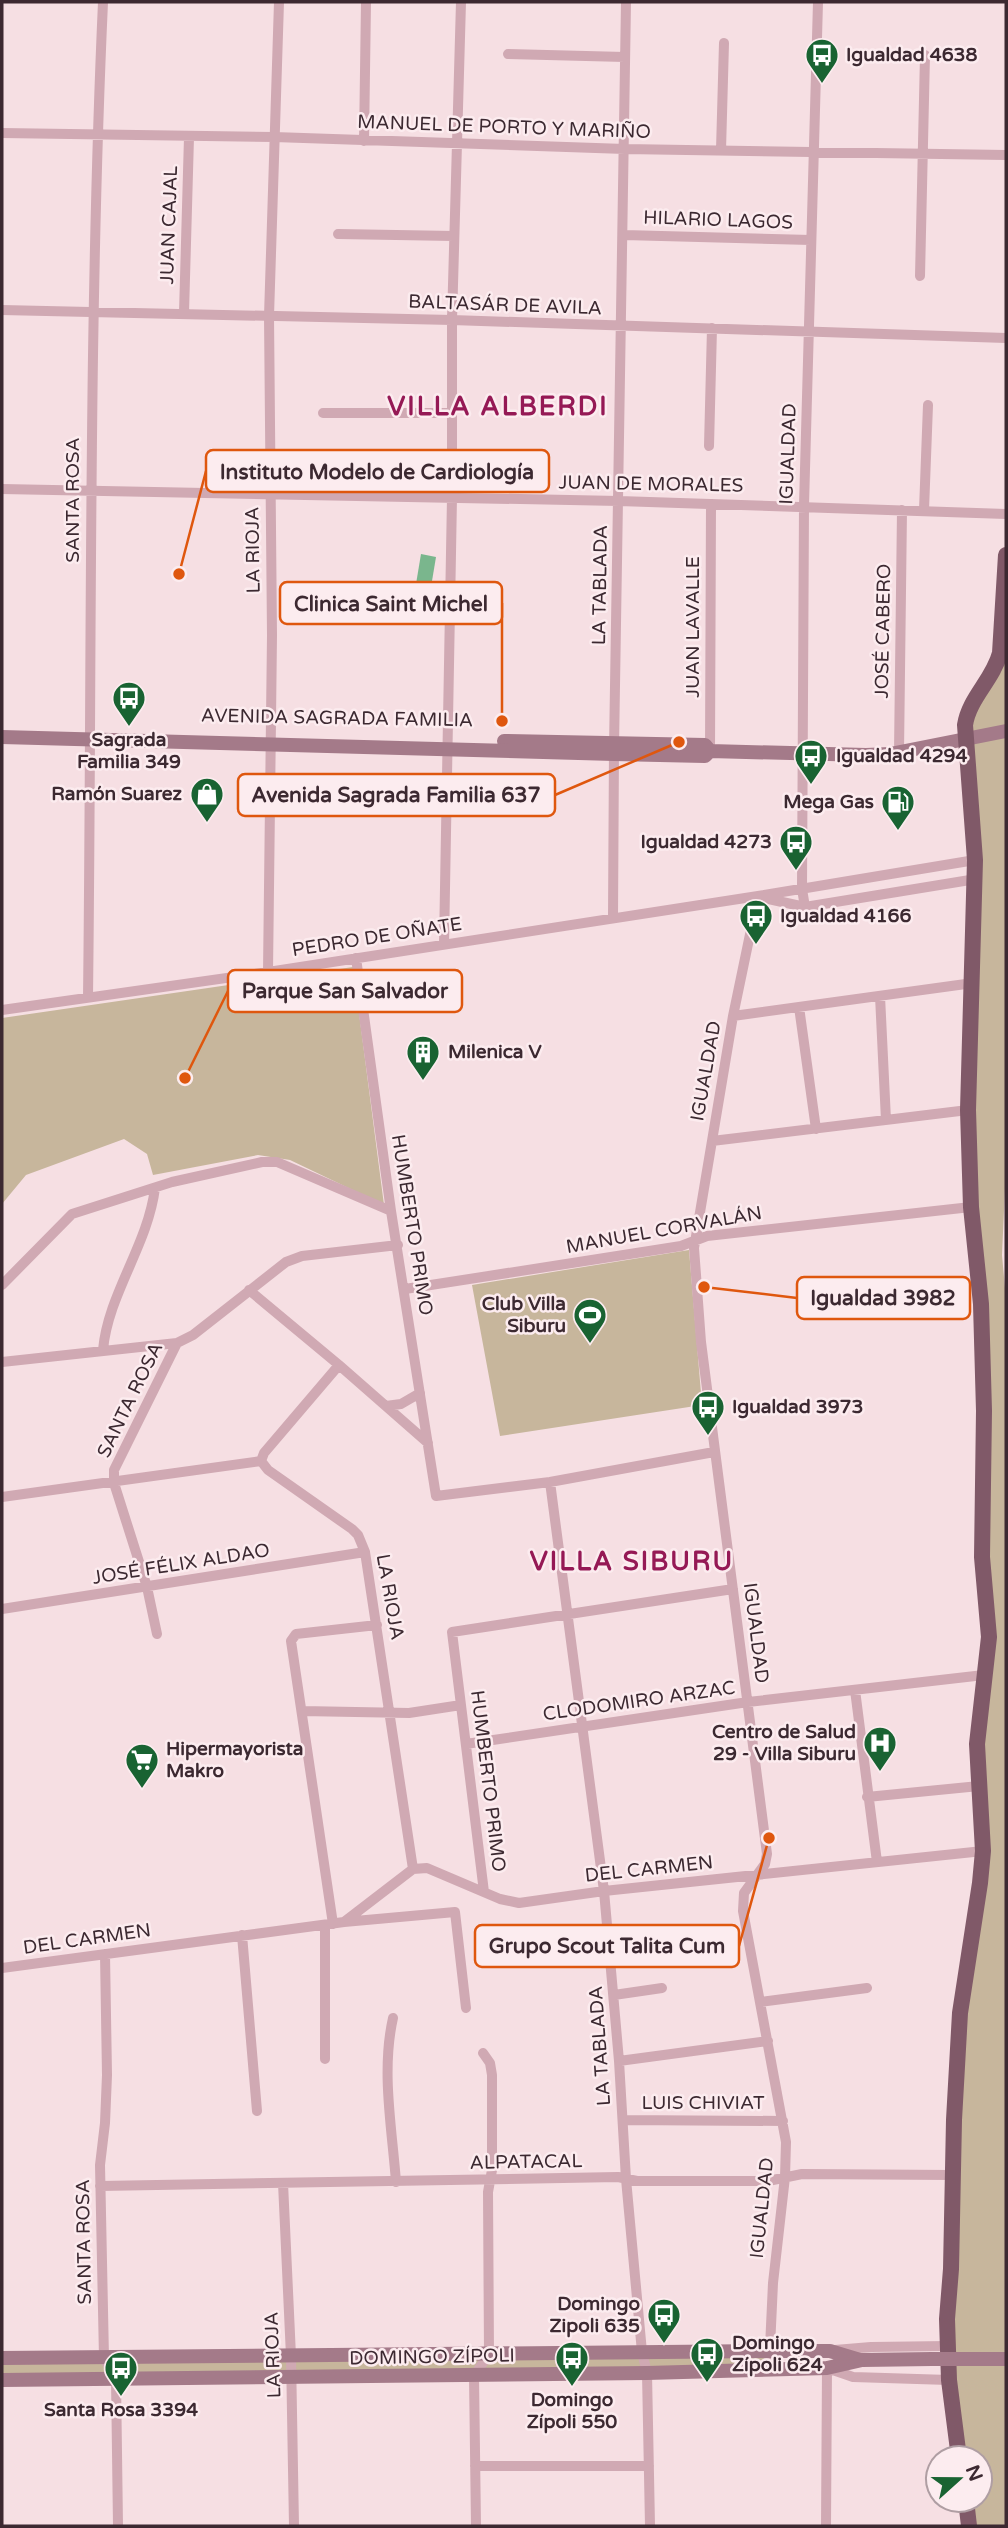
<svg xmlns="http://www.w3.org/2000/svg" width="1008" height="2528" font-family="'Varela Round',sans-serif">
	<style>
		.green { fill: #c7b69c }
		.water { fill: #7ab68d }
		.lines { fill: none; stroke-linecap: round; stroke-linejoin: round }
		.minor { stroke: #d0a9b3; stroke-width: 10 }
		.secondary { stroke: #a47a89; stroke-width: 14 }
		.primary { stroke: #805968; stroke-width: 16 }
		.secondary-bridge { stroke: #a47a89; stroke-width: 14 }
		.labels { text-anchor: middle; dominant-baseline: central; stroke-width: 5; stroke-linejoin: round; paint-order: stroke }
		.poi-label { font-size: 19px; font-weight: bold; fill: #3c2931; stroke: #fcecef; text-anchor: start }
		.street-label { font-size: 19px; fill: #3c2931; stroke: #fcecef }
		.district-label { font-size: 26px; font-weight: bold; letter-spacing: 2px; fill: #951955; stroke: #fcecef }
		.leader { fill: none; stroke: #df570e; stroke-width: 2.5 }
		.callout-dot { fill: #df570e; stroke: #fcecef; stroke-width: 2.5 }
		.callout { fill: #fcecef; stroke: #df570e; stroke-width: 2.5 }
		.callout-label { font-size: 21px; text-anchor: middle; font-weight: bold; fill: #3c2931 }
	</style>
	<rect width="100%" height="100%" fill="#f6dfe3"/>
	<!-- green -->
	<path class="green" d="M1006,555v611l-4,89 4,44v1227h-37l-3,-26h14v-42h-21l-7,-52 2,-286 26,-237 4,-208 -13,-468 5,-328 -11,-154 27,-52z
		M353,967l31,238 -94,-45 -32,-5 -105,20 -6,-21 -23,-15 -98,36 -24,29v-186z
		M689,1250l13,155 -202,31 -28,-151z
		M770,2351l-1,18 -767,11v-22z"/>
	<!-- water -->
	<path class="water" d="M421,554l15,3 -5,30 -15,-3z"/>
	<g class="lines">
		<!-- minor -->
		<path class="minor" d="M508,54l117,3
			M2,133l272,4 351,12 381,6
			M364,141l2,-139
			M721,150l3,-107
			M338,234l116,2
			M624,235l187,5
			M920,276l5,-221
			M2,310l450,10 554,18
			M184,313l5,-176
			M323,413h128
			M709,446l3,-118
			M2,489l617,12 387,13
			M924,510l4,-105
			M710,751l1,-247
			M899,752l3,-242
			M758,896l-25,120 -39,232 7,94 66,512 -2,10 -21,29 -1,18 43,231 -1,35 -12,106 -4,86
			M764,898l41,9 171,-28
			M805,907l-3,-18 2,-384 14,-503
			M613,918l1,-170 12,-746
			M444,944l8,-447v-177l9,-318
			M356,958l35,253 45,285 114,-14 164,-30
			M268,972l4,-337 -3,-319 10,-314
			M880,996l6,124
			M88,998c4,-332 0,-664 15,-996
			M799,1007l17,122
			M2,1010l266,-38 490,-76 217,-36
			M733,1016l240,-33
			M712,1141l256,-31
			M2,1285l70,-71 100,-32 90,-20h15l114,49
			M405,1289l276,-43 26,-10 264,-29
			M249,1290l90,75 89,78
			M103,1350c5,-56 45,-105 52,-162
			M2,1362l175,-19 16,-8 93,-73 16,-6 96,-11
			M339,1365l-75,88 -3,8 7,9 84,59 6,6 7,17 48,317
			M386,1406l15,-2 19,-11
			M550,1482l54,409 15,170 7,118 16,173 5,21 3,153
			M2,1497l259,-36
			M2,1609l363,-57
			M157,1634l-10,-47 -33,-104v-13l63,-127
			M855,1690l22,172
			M302,1711l107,2 52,-8
			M466,1744l282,-42 236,-27
			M867,1797l112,-11
			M484,1892l-32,-260 281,-43
			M344,1922l69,-53 14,-1 73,31 19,4 85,-12 379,-40
			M333,1924l-42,-283 5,-7 81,-9
			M325,1925v134
			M242,1935l15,176
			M105,1954l2,121 -2,48 -5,42 4,193 12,21 2,147
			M2,1968l342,-46 111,-10 11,96
			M614,1995l48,-7
			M760,2002l107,-14
			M393,2018c-12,53 -1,110 3,164
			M619,2061l149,-20
			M623,2120l160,1
			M283,2183l8,173 3,170
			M100,2186l518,-9 19,4h131l34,-7 150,1
			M835,2350l36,-3 77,-1
			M475,2466h174
			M476,2526l-2,-150 15,-22 -1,-162 4,-22v-95l-2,-12 -7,-10
			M826,2526l1,-158 26,9 96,3"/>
		<!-- secondary -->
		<path class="secondary" d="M2,737l612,17 91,2 5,-5 156,4 24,-1 116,-23
			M504,741l201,4 5,6
			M2,2358l768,-7h60l30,9
			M2,2380l645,-7 180,-5 35,-8 70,-1"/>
		<!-- primary -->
		<path class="primary" d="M959,2458l-10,-78 -2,-61 4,-50 3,-149 6,-107 20,-130 3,-32 -6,-107 12,-107 -7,-80 2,-146 -3,-107 -10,-97 -3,-97 7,-250 -10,-135c4,-27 28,-45 35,-72l6,-98
			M966,2500l3,26"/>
		<!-- secondary-bridge -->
		<path class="secondary-bridge" d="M932,2359h74"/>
	</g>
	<!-- icons -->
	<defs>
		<symbol id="bus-pin" viewBox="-11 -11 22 30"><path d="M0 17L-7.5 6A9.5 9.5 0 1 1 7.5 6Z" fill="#196332" stroke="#fcecef"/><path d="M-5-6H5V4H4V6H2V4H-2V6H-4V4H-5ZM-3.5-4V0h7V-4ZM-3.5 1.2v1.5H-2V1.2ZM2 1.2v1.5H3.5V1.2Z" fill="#fff"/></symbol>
		<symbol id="shop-pin" viewBox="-11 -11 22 30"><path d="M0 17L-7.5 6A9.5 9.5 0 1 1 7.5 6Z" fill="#196332" stroke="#fcecef"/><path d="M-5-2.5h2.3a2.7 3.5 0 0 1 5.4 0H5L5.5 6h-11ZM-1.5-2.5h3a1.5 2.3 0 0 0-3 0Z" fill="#fff"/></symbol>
		<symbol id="fuel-pin" viewBox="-11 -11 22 30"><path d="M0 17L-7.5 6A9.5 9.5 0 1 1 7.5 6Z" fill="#196332" stroke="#fcecef"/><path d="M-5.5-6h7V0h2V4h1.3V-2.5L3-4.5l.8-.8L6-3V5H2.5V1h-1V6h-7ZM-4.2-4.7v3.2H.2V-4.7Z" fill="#fff"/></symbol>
		<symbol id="building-pin" viewBox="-11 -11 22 30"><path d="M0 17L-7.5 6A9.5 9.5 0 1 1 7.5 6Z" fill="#196332" stroke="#fcecef"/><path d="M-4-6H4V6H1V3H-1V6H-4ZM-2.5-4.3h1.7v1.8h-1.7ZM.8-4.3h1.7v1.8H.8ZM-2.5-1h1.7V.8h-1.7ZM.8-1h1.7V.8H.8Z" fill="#fff"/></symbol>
		<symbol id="stadium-pin" viewBox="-11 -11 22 30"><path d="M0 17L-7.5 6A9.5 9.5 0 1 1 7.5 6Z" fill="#196332" stroke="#fcecef"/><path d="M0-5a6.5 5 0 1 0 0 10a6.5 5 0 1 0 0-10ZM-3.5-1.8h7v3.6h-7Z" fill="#fff"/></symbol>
		<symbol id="hospital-pin" viewBox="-11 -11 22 30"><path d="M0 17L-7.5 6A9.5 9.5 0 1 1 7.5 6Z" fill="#196332" stroke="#fcecef"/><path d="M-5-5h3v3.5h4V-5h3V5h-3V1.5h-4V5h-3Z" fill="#fff"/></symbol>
		<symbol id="supermarket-pin" viewBox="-11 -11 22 30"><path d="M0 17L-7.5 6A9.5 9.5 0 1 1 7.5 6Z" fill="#196332" stroke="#fcecef"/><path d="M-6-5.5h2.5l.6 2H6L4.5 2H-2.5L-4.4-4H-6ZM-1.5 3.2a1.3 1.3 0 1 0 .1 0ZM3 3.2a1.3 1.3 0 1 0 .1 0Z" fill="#fff"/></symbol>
	</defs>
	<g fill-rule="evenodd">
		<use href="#bus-pin" x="803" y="36" width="38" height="52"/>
		<use href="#bus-pin" x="110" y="679" width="38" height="52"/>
		<use href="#bus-pin" x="792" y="737" width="38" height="52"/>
		<use href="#shop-pin" x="188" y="775" width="38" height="52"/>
		<use href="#fuel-pin" x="879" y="783" width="38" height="52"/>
		<use href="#bus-pin" x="777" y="823" width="38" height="52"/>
		<use href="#bus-pin" x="737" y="897" width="38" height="52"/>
		<use href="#building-pin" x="404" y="1033" width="38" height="52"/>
		<use href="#stadium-pin" x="571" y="1296" width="38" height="52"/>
		<use href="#bus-pin" x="689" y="1388" width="38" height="52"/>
		<use href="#hospital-pin" x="861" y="1724" width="38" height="52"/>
		<use href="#supermarket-pin" x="123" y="1741" width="38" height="52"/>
		<use href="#bus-pin" x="645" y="2296" width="38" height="52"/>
		<use href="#bus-pin" x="688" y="2335" width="38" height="52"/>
		<use href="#bus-pin" x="553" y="2339" width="38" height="52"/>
		<use href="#bus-pin" x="102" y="2349" width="38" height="52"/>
	</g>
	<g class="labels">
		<!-- poi labels -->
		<g class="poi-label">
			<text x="846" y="55">Igualdad 4638</text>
			<text x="129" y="740" text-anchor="middle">Sagrada<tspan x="129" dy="22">Familia 349</tspan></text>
			<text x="836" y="756">Igualdad 4294</text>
			<text x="182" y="794" text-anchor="end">Ramón Suarez</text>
			<text x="874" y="802" text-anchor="end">Mega Gas</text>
			<text x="772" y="842" text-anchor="end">Igualdad 4273</text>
			<text x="780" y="916">Igualdad 4166</text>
			<text x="448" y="1052">Milenica V</text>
			<text x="566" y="1304" text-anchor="end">Club Villa<tspan x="566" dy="22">Siburu</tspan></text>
			<text x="732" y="1407">Igualdad 3973</text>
			<text x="856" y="1732" text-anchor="end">Centro de Salud<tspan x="856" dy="22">29 - Villa Siburu</tspan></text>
			<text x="166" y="1749">Hipermayorista<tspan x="166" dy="22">Makro</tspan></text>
			<text x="640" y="2304" text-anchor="end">Domingo<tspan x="640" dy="22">Zipoli 635</tspan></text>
			<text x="732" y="2343">Domingo<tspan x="732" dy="22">Zípoli 624</tspan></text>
			<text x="572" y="2400" text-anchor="middle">Domingo<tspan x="572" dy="22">Zípoli 550</tspan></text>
			<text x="121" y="2410" text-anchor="middle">Santa Rosa 3394</text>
		</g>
		<!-- street labels -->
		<g class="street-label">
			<text transform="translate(504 127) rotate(2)">MANUEL DE PORTO Y MARIÑO</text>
			<text transform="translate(718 220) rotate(2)">HILARIO LAGOS</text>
			<text transform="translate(169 225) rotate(-88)">JUAN CAJAL</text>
			<text transform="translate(505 305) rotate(2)">BALTASÁR DE AVILA</text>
			<text transform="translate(788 454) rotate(-88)">IGUALDAD</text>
			<text transform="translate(651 484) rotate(1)">JUAN DE MORALES</text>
			<text transform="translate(73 500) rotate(-90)">SANTA ROSA</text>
			<text transform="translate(253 550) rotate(-91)">LA RIOJA</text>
			<text transform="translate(600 585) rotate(-89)">LA TABLADA</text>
			<text transform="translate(693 627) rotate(-90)">JUAN LAVALLE</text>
			<text transform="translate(883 631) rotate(-89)">JOSÉ CABERO</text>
			<text transform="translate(337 718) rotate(1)">AVENIDA SAGRADA FAMILIA</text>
			<text transform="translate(377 937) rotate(-9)">PEDRO DE OÑATE</text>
			<text transform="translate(706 1071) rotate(-80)">IGUALDAD</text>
			<text transform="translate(412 1225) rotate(81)">HUMBERTO PRIMO</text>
			<text transform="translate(664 1230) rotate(-10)">MANUEL CORVALÁN</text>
			<text transform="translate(130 1400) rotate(-64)">SANTA ROSA</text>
			<text transform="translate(181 1564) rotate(-9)">JOSÉ FÉLIX ALDAO</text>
			<text transform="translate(390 1597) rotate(80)">LA RIOJA</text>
			<text transform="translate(756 1633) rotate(83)">IGUALDAD</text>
			<text transform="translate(639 1701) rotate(-8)">CLODOMIRO ARZAC</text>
			<text transform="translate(488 1781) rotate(83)">HUMBERTO PRIMO</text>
			<text transform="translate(649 1869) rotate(-6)">DEL CARMEN</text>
			<text transform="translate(87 1939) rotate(-8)">DEL CARMEN</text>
			<text transform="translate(600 2046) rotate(-94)">LA TABLADA</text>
			<text x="703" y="2103">LUIS CHIVIAT</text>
			<text transform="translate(526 2162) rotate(-1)">ALPATACAL</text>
			<text transform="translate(762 2208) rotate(-84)">IGUALDAD</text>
			<text transform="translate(84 2242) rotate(-91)">SANTA ROSA</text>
			<text transform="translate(273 2355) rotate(-92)">LA RIOJA</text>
			<text transform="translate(432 2357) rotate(-1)">DOMINGO ZÍPOLI</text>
		</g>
		<!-- district labels -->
		<g class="district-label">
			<text x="498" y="406">VILLA ALBERDI</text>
			<text x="632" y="1561">VILLA SIBURU</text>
		</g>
	</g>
	<!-- callouts -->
	<path class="leader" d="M179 574L206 471M502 721L502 603M679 742L555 795M185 1078L228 991M704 1287L797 1298M769 1838L739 1946"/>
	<g class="callout-dot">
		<circle cx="179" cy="574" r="7"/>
		<circle cx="502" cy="721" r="7"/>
		<circle cx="679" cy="742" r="7"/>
		<circle cx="185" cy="1078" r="7"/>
		<circle cx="704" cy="1287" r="7"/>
		<circle cx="769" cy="1838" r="7"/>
	</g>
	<g class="callout">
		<rect x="206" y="450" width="343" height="42" rx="7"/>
		<rect x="280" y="582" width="222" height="42" rx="7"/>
		<rect x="238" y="774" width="317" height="42" rx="7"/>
		<rect x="228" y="970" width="234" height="42" rx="7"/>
		<rect x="797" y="1277" width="173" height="42" rx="7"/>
		<rect x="475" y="1925" width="264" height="42" rx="7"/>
	</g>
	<g class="callout-label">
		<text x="377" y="479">Instituto Modelo de Cardiología</text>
		<text x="391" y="611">Clinica Saint Michel</text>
		<text x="396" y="802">Avenida Sagrada Familia 637</text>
		<text x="345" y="998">Parque San Salvador</text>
		<text x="883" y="1305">Igualdad 3982</text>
		<text x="607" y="1953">Grupo Scout Talita Cum</text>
	</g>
	<!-- border -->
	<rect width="1008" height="2528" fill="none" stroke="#3c2931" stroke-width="7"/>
	<!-- north arrow -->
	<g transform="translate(959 2479) rotate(69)"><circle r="33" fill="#fcecef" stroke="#af9ea3" stroke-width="2"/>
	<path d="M0-5L12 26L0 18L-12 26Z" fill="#196332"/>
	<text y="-10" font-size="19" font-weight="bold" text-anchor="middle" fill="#3c2931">N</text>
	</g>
</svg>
